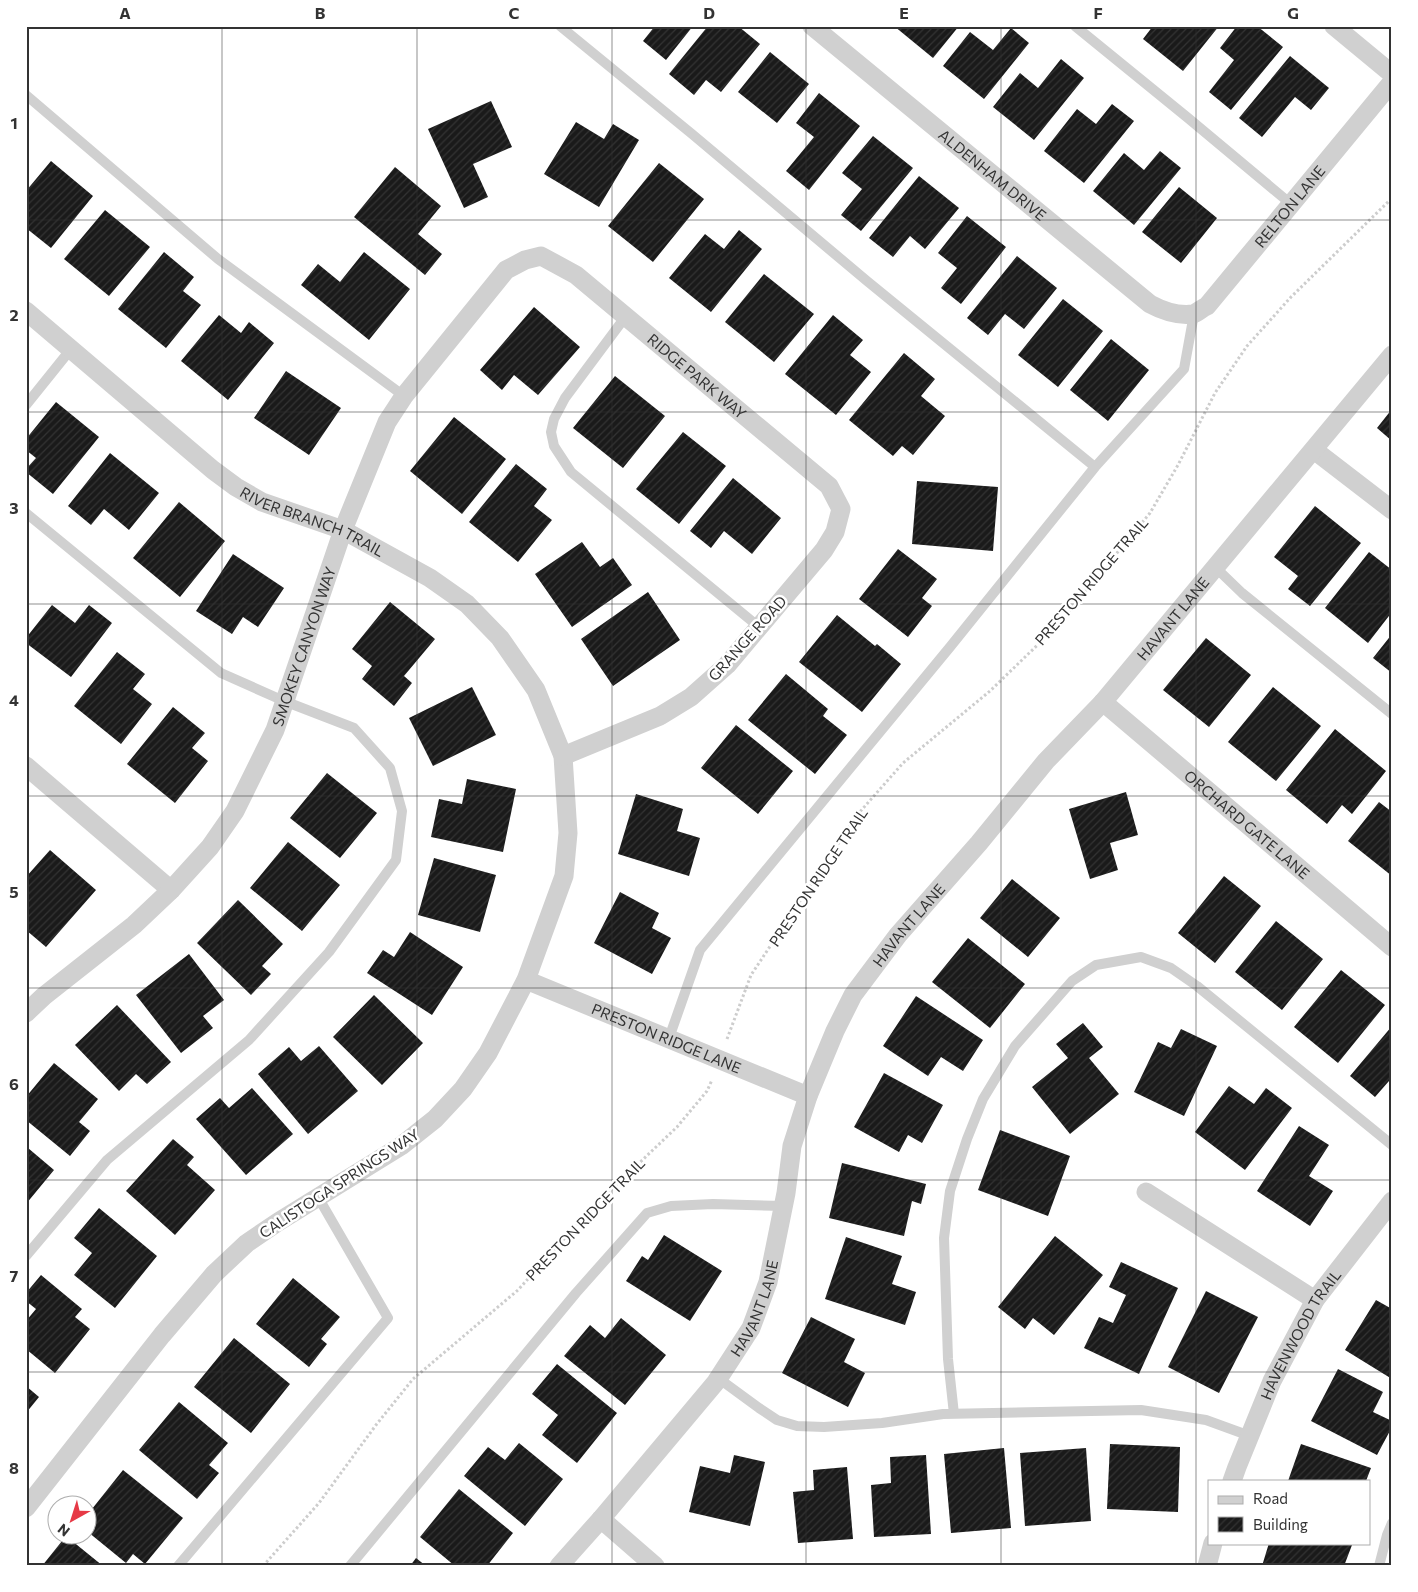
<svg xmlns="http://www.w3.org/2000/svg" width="1418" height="1592" font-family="Commissioner,sans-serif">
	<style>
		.building { fill: url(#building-hatch) }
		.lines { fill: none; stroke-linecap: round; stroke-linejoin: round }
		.path { stroke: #cdcdcd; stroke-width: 3; stroke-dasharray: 2.5 2.5; stroke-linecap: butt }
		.service { stroke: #d0d0d0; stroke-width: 10 }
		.minor { stroke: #d0d0d0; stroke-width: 19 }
		.grid { fill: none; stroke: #333; stroke-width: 1; stroke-opacity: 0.55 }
		.labels { text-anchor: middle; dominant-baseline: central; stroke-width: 5; stroke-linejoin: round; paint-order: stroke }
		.street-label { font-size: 15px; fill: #333; stroke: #fff }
		.neatline { fill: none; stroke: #333; stroke-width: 2 }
		.grid-label { font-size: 16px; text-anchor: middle; font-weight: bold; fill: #333 }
	</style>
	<defs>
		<pattern id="building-hatch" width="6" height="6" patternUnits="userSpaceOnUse" patternTransform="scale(1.25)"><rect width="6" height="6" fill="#1a1a1a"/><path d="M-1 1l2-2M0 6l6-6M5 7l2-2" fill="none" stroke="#333"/></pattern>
	</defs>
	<rect width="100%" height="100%" fill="#fff"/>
	<!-- building -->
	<path class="building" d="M655,26h38l-27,34 -23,-19z
		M708,26h30l22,18 -39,48 -15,-12 -12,15 -25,-21z
		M894,26h65l-26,32z
		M1153,26h66l-36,45 -40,-32z
		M1237,26h20l26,21 -52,63 -22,-18 25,-32 -14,-12z
		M1011,28l18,15 -45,56 -41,-33 27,-34 23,18z
		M770,52l39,32 -32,39 -39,-31z
		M1290,56l39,32 -18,22 -16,-13 -33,40 -23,-19z
		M1061,59l23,19 -50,62 -41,-33 27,-34 18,15z
		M819,93l41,33 -51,64 -23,-19 28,-34 -18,-14z
		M491,101l21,46 -39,17 15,33 -24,11 -36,-79z
		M1112,104l22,17 -50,62 -40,-32 33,-42 19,15z
		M576,122l28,17 9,-15 26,16 -40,67 -55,-33z
		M873,136l40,32 -52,63 -20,-16 21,-26 -20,-16z
		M1160,151l21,17 -47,57 -41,-34 31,-38 20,17z
		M51,161l42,35 -42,52 -25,-20v-37z
		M659,163l45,36 -51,63 -45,-36z
		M395,167l46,39 -23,28 24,20 -17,21 -71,-58z
		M919,176l40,32 -34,41 -15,-13 -17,21 -24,-19z
		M1179,187l38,31 -36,45 -39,-31z
		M105,210l45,37 -41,49 -45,-37z
		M967,216l39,31 -45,57 -20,-16 16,-20 -19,-15z
		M739,230l23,19 -51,63 -42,-34 36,-44 19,15z
		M164,252l30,25 -11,14 18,14 -35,43 -48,-39z
		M364,252l46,37 -41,51 -68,-55 17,-21 22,18z
		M1017,256l40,32 -33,41 -19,-15 -17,21 -21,-17z
		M764,274l50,40 -40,48 -49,-40z
		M1063,299l40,32 -45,56 -40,-32z
		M534,307l46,40 -42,48 -24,-20 -12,15 -22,-20z
		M219,315l22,18 8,-11 25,21 -46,57 -47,-39z
		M833,315l30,25 -13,15 21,17 -35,43 -51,-41z
		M1111,339l38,31 -41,51 -38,-31z
		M904,353l31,26 -14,17 24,20 -32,39 -11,-9 -9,10 -44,-36z
		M286,371l55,37 -32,47 -55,-37z
		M615,376l50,40 -42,52 -50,-40z
		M56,402l43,35 -46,57 -27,-22v-3l10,-11 -10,-8v-11z
		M1392,409v32l-15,-13z
		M454,417l52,42 -44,55 -52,-43z
		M683,432l43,34 -47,58 -43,-35z
		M110,453l49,40 -30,37 -25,-21 -13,16 -23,-19z
		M516,464l31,25 -13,17 18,14 -34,42 -49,-40z
		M733,478l48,40 -29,36 -28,-23 -13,17 -21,-17z
		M917,481l81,6 -5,64 -81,-7z
		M179,502l46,39 -45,56 -47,-39z
		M1315,506l46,37 -51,63 -22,-17 10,-13 -24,-19z
		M582,542l18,25 13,-9 19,27 -60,42 -37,-53z
		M898,549l39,30 -15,19 10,8 -24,31 -49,-38z
		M1369,552l23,18v42l-24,31 -43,-35z
		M233,554l51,34 -26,39 -15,-10 -11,17 -36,-23z
		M648,592l32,48 -67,46 -32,-47z
		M390,602l45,37 -31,37 8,7 -18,23 -32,-27 10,-13 -20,-17z
		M52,605l23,18 14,-18 23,18 -41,54 -45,-34v-5z
		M837,615l38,31 2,-2 24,20 -39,48 -63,-50z
		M1392,634v39l-19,-15z
		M1206,638l45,37 -42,52 -46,-37z
		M117,652l28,22 -12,15 19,15 -31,40 -47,-38z
		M786,674l42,35 -5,7 24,19 -32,39 -67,-54z
		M472,687l24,48 -63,31 -24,-48z
		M1273,687l48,39 -45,55 -48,-39z
		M173,707l32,26 -13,15 16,13 -33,42 -48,-39z
		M736,725l57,46 -35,43 -57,-46z
		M1335,729l51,42 -34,43 -10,-9 -15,19 -41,-34z
		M327,773l50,40 -37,45 -50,-40z
		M467,779l49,10 -13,63 -72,-15 8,-38 23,5z
		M1126,792l12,43 -28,8 8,27 -28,9 -21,-70z
		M636,794l47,15 -6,22 23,7 -11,38 -71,-22z
		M1379,802l13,10v64l-44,-35z
		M288,842l52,43 -38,46 -52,-43z
		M50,850l46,40 -50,57 -20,-17v-53z
		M434,858l62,17 -16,57 -62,-17z
		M1224,876l37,30 -46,57 -37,-30z
		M1012,879l48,39 -32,39 -48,-39z
		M620,892l39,21 -7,15 19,10 -19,36 -58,-31z
		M238,900l45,44 -21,22 9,8 -20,21 -54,-52z
		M1276,921l47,38 -41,51 -47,-38z
		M410,932l53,35 -31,48 -65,-42 16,-23 11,7z
		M968,938l57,46 -35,44 -58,-46z
		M189,954l35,46 -21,16 10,12 -32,25 -45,-58z
		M1341,970l44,35 -47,58 -44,-36z
		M374,995l49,48 -41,42 -49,-48z
		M916,996l67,44 -20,31 -22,-14 -13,19 -45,-30z
		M117,1005l54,57 -24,22 -11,-10 -17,17 -44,-46z
		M1083,1023l20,24 -14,11 30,36 -49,40 -38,-47 36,-29 -12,-14z
		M1392,1026v58l-3,-3 -14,16 -25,-21z
		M1181,1029l36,17 -33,70 -50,-24 24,-50 13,6z
		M319,1046l39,45 -50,43 -50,-60 31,-27 12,14z
		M54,1063l44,36 -19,23 11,9 -20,25 -44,-36v-23z
		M884,1073l59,32 -21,38 -14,-8 -9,17 -45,-25z
		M1229,1086l25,18 12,-16 26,20 -47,62 -50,-38z
		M252,1088l41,46 -47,41 -50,-56 24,-21 9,10z
		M1299,1126l30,19 -20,31 24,15 -23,35 -53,-35z
		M1000,1130l70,26 -22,60 -70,-26z
		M173,1139l21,18 -7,8 28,25 -40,45 -49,-44z
		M28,1148l26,22 -28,34v-54z
		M842,1163l84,21 -5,20 -9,-3 -8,35 -75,-18z
		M99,1208l58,48 -42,52 -41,-33 18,-22 -18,-15z
		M664,1235l58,36 -32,50 -64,-40 16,-25 6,4z
		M1055,1236l48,39 -49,60 -21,-17 -8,11 -27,-22z
		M846,1237l56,19 -10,28 24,8 -11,33 -80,-26z
		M1121,1262l57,26 -39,86 -55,-26 15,-31 14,6 13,-28 -17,-8z
		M41,1275l41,34 -7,8 15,12 -35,44 -29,-24v-28l10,-12 -10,-8v-8z
		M293,1278l47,39 -19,22 6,5 -18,23 -53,-43z
		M1206,1291l52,26 -39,76 -51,-26z
		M1376,1300l16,9v70l-47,-29z
		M811,1317l44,22 -11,23 21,11 -17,34 -66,-34z
		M621,1318l45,37 -41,50 -61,-49 26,-31 15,13z
		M234,1338l56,46 -39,49 -57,-46z
		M557,1364l60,49 -40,50 -35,-28 16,-20 -26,-21z
		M1338,1369l45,23 -10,20 19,9v6l-15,28 -66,-34z
		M26,1386l13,11 -13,16z
		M179,1402l49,41 -19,22 10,8 -22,26 -58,-49z
		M519,1443l44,36 -38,47 -61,-50 24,-29 17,13z
		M1110,1444l70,3 -2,65 -71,-3z
		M1301,1444l70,24 -5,13h-78z
		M1004,1448l7,80 -60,5 -7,-79z
		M1086,1448l5,73 -66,5 -5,-73z
		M734,1455l31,7 -15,64 -61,-14 11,-46 30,7z
		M926,1455l5,79 -57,3 -3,-52 20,-2 -1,-26z
		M847,1467l6,72 -55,4 -5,-51 21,-2 -1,-20z
		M123,1470l60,48 -38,46 -12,-10 -7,9 -38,-31v-18z
		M459,1489l54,44 -26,33h-32l-35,-29z
		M66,1536l37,30h-61z
		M1269,1543h77l6,2 -8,21h-82z
		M416,1558l10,8h-16z"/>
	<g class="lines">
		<!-- path -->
		<path class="path" d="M727,1039l24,-64 107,-161 45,-51 87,-72 65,-63 95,-115 28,-48 37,-72 32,-47 44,-49 101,-99
			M263,1566l56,-63 57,-78 37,-46 105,-89 73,-81 86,-82 30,-36 5,-11"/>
		<!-- service -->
		<path class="service" d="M560,26l132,108 175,147 228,186 89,-98 10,-55
			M1075,26l113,92 103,86
			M26,95l192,164 186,137
			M626,316l-61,82 -11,21 -3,13 3,14 17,26 188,155
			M26,405l45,-56
			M26,513l195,160 63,28 70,27 36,40 12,43 -6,49 -67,92 -80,88 -142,120 -81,96
			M1215,567l27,26 150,121
			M669,1038l31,-88 250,-303 145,-180
			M718,1378l41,30 18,12 20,6 27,1 58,-4 61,-9 198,-4 65,10 44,16
			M954,1414l-6,-55 -4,-121 6,-47 17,-52 16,-40 32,-53 57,-65 24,-16 45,-8 30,11 26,18 195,159
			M178,1566l210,-248 -70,-121
			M350,1566l226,-273 71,-80 24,-7 42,-2 70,2
			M1379,1566l8,-31 5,-12"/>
		<!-- minor -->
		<g class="minor">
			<path id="s1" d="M812,26l338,278c13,7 28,12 43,10 4,-1 9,-6 14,-8l185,-224"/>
			<path d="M1334,26l58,48"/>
			<path id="s2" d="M26,311l187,159 23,17 26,15 81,28 87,48 37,26 33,34 36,52 27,66 5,77 -4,43 -38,104 -38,73 -25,36 -28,30 -34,27 -123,76 -31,21 -33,31 -52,61 -136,173"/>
			<path d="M1314,450l78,60"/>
			<path id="s3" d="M1103,702l289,245"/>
			<path d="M26,766l145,124"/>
			<path id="s4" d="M526,980l282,116"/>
			<path id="s5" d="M26,1013l18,-17 90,-71 37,-35 39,-43 25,-36 40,-81 68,-200 44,-108 17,-26 102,-126 19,-10 16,-4 35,19 253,211 12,23 -6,23 -11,18 -97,115 -36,32 -31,19 -97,40"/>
			<path d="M1146,1192l169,108"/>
			<path id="s6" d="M1232,1481l5,-14 35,-86 43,-81 77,-99"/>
			<path d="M601,1519l54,47"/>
			<path id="s7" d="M559,1566l42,-47 115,-137 35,-54 17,-46 18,-89 6,-47 16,-50 27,-65 18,-36 45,-60 81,-92 67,-82 57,-59 289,-347"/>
			<path d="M1207,1566l6,-23"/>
		</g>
	</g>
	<!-- grid -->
	<path class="grid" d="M222,26v1540M417,26v1540M612,26v1540M806,26v1540M1001,26v1540M1196,26v1540M26,220h1366M26,412h1366M26,604h1366M26,796h1366M26,988h1366M26,1180h1366M26,1372h1366"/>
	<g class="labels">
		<!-- street labels -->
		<g class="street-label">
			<text stroke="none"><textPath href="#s1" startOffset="234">ALDENHAM DRIVE</textPath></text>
			<text stroke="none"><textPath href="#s1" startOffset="628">RELTON LANE</textPath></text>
			<text stroke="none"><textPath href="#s5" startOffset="1139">RIDGE PARK WAY</textPath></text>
			<text stroke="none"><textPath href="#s2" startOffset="358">RIVER BRANCH TRAIL</textPath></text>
			<text transform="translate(1091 581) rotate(-49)">PRESTON RIDGE TRAIL</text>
			<text stroke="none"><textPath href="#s7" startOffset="1151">HAVANT LANE</textPath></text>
			<text transform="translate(747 638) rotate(-48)">GRANGE ROAD</text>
			<text stroke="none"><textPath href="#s5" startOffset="471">SMOKEY CANYON WAY</textPath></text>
			<text stroke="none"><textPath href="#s3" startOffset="189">ORCHARD GATE LANE</textPath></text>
			<text transform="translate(818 877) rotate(-56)">PRESTON RIDGE TRAIL</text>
			<text stroke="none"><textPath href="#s7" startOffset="746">HAVANT LANE</textPath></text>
			<text stroke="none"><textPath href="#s4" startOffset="152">PRESTON RIDGE LANE</textPath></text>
			<text transform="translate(339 1183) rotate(-33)">CALISTOGA SPRINGS WAY</text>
			<text transform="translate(585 1219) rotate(-46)">PRESTON RIDGE TRAIL</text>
			<text stroke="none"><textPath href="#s7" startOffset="326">HAVANT LANE</textPath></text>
			<text stroke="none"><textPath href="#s6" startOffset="162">HAVENWOOD TRAIL</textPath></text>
		</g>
	</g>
	<!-- border -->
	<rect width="1418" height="1592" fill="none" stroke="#ffffff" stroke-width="55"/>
	<!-- legend -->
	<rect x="1208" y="1480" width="162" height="65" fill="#ffffff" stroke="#adadad"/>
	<rect x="1218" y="1496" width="25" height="8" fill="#d0d0d0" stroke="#adadad"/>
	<text x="1253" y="1504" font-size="15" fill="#333333">Road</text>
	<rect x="1218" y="1517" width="25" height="15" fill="url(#building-hatch)" stroke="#adadad"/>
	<text x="1253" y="1530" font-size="15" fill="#333333">Building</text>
	<!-- north arrow -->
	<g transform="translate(72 1520) rotate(219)"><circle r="24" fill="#ffffff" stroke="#adadad"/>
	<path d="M0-4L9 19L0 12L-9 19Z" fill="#e63946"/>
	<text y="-8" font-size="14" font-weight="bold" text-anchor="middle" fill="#333333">N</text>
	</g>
	<rect x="28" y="28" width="1362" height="1536" class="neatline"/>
	<g class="grid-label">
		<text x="125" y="19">A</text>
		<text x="320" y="19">B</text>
		<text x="514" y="19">C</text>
		<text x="709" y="19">D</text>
		<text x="904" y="19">E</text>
		<text x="1098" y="19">F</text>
		<text x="1293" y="19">G</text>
		<text x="14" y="129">1</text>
		<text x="14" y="321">2</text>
		<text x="14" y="514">3</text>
		<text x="14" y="706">4</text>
		<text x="14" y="898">5</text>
		<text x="14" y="1090">6</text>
		<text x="14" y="1282">7</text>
		<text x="14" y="1474">8</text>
	</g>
</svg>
